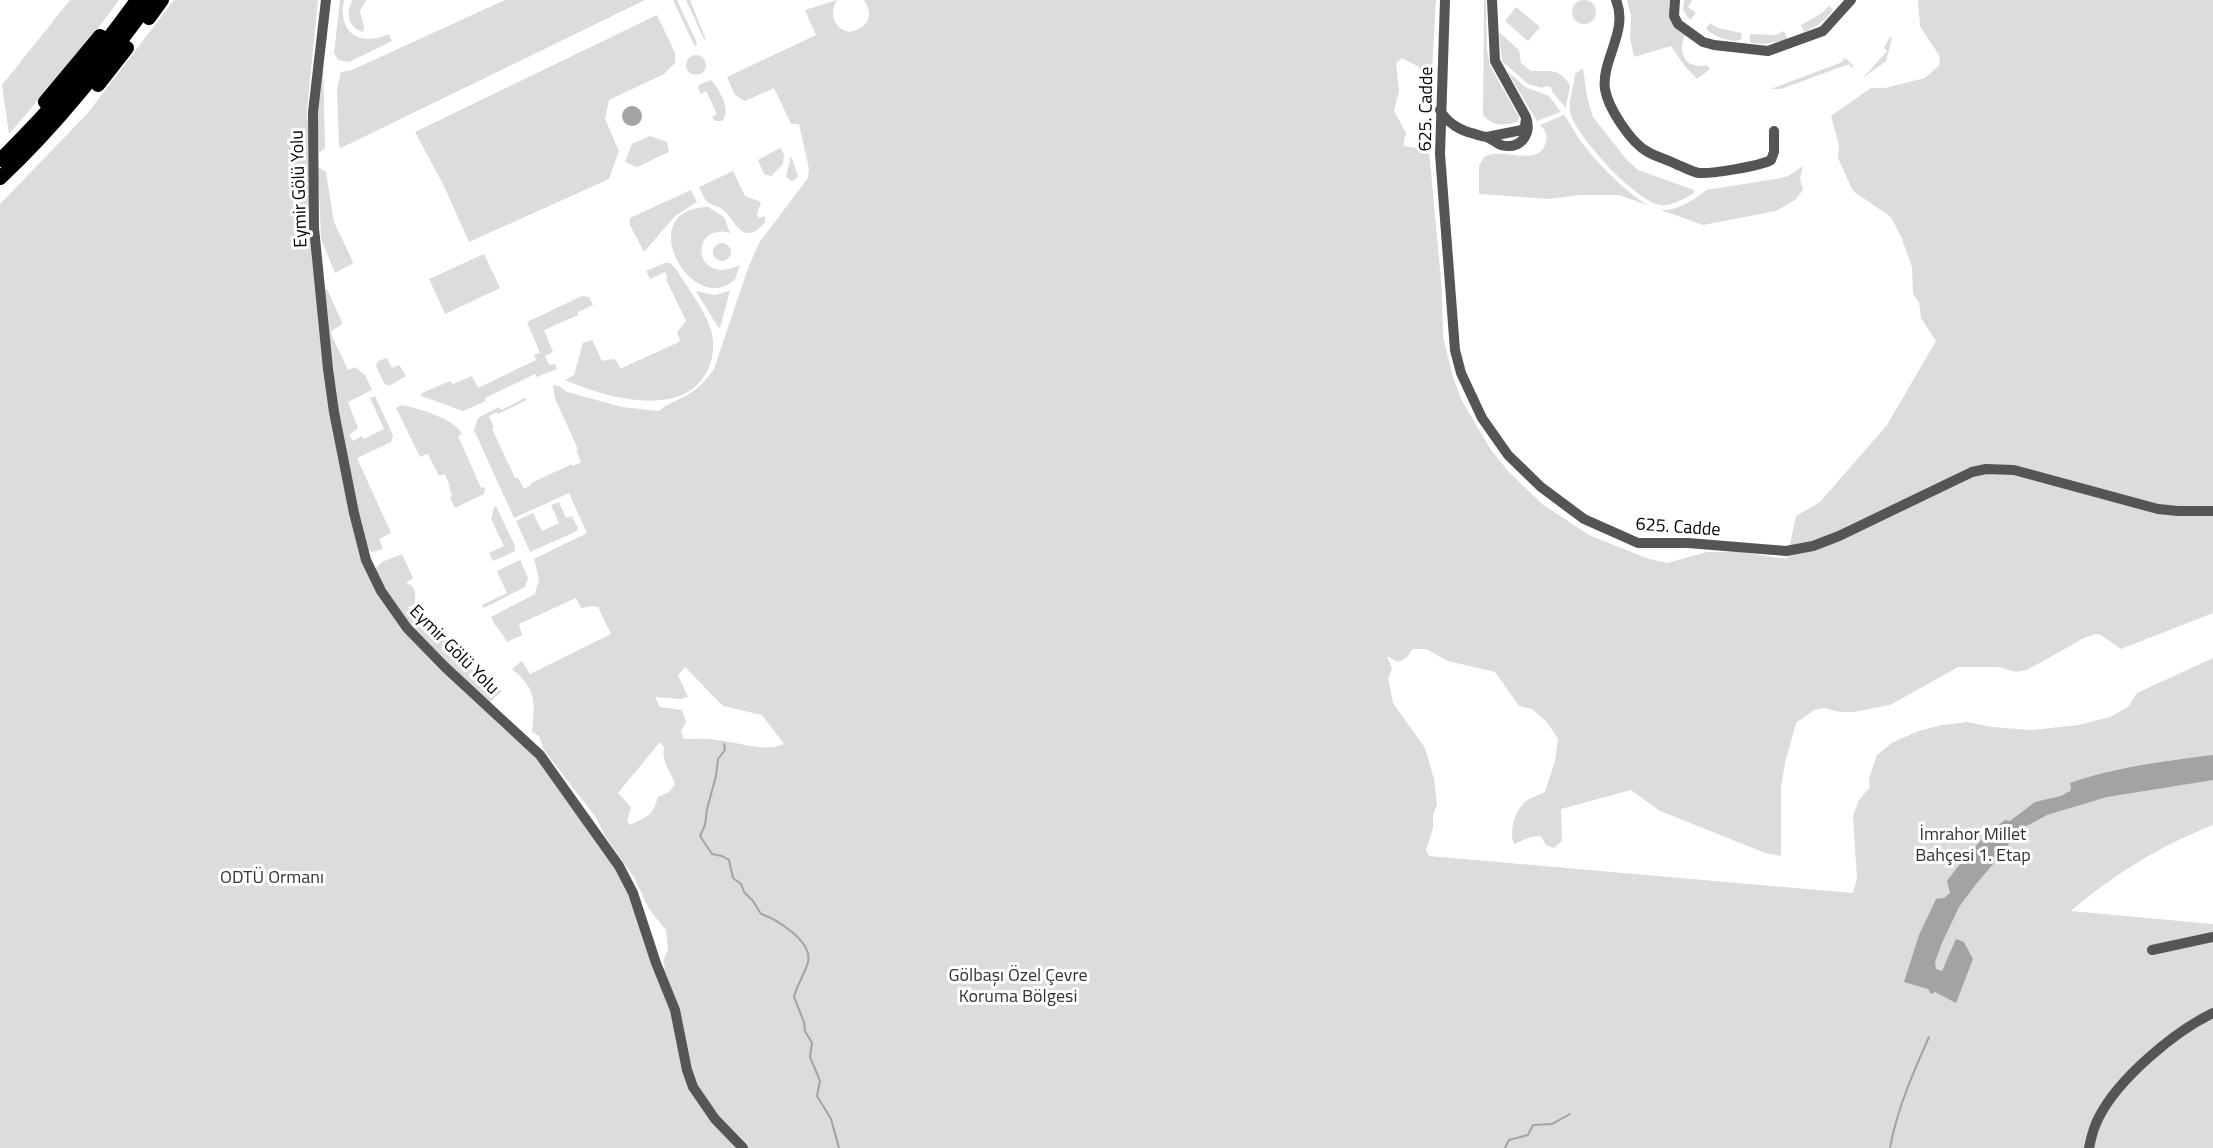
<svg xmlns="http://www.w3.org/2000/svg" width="2213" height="1148" font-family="'Titillium Web',sans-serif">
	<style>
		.green { fill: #dcdcdc; fill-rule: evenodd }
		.water { fill: #a3a3a3 }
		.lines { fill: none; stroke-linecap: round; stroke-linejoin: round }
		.stream { stroke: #a3a3a3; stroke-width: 2 }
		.minor { stroke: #555; stroke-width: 10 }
		.major { stroke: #000; stroke-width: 14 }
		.labels { text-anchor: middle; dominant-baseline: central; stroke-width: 6; stroke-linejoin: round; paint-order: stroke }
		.street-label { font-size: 18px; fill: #000; stroke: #fff }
		.park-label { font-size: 18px; fill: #333; stroke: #fff }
	</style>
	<rect width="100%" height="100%" fill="#fff"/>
	<!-- green -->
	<path class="green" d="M1572 12a12 12 0 1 1 24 0a12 12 0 1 1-24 0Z
		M70,0h49l-28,38 -82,96 -7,-49z
		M174,0h144l-11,110 11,158 5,62 38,214 30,62 136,135 92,124 41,106 5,-3 -2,-6 5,-13 -2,-19 -17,-21 -14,-30 -30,-43 -8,-17 -53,-69 -5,-14 -7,-4c3,-32 5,-42 -20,-63l10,-8 8,13 81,-40 -13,-27 -6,-1 -11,2 -5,-10 -57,26 3,11 -15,7c-5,-10 -12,-15 -16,-25l44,-23 4,-15 -5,-20 53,-26 -18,-40 -55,25 -40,-88 4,-12 21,-11 2,3 24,-12 2,2 -29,14 -1,-2 -8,4 5,11 -2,2 23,49h3l6,11 7,-4v-2l41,-19 1,2 8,-4 -5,-12 2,-1 -23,-50 -2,-14 6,1 8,6 55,15 37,4c9,-8 20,-11 30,-17 10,-6 18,-15 25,-25l33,-98 12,-28 49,-65 1,-9 -10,-45h-8l-17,-36 -29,13 -10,-6 -8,-18 89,-42 -11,-25 32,-10c-8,14 -4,27 12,32 18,-3 26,-15 15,-32h572l-5,89 -9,-5 -3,-17 -17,-9 -6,5 3,28 -5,20 12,22 -3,13 26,4 13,141 1,46 10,40 9,24 29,49 18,22 33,32 47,31 60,24 18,4 40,-11h33l47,7 9,-43 24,-14 67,-77 49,-84 -15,-23 -2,-16 -6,-8 -1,-27 -10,-28 -11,-22 -38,-26 -15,-33 1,-13 -8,-29 40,-28h14l40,-10 14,-12 1,-9 -20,-31 -2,-26h295v613l-92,36 -20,-14 -6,-1 -11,4 -57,32 -11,2 -17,-5h-41l-68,38 -36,7h-14l-16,-4 -10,2 -18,13 -11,40 -4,24v69l-16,-3 -105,-42 -29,-21 -70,19 1,32 -8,7 -8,-3 -5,-9 -10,1 -17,7c-5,-12 0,-31 10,-41 5,-5 15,-8 21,-11l10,-31 3,-22 -11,-17 -15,-13 -13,-3 -24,-34 -47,-11 -22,-12h-13l-7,9 -8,4 -11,-6 5,13 -4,9 5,25 32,45 9,31 3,26 -4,9v14l-7,22 3,6 424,37 4,-15 -4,-62 6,-16 11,-13 -1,-9 8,-23 16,-13 26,-11 23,-6 25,-3 25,5 39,3 47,-5 32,-8 18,-10 9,-14 76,-35v167c-53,21 -99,49 -142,86l142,13v224h-2213v-944l87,-90zM685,667l38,39 39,9 22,29c-19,9 -46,-2 -66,-4 -12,-2 -23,-1 -34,-1l-3,-8 5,-9 -4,-12 -22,-3 -5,-10 25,2 8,-2 -10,-22zM660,742l4,5c-3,15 7,24 11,37l-6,8 -11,5c-6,20 -10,19 -28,28l-3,-4 4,-14 -13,-14z
		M340,0h4c-7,33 16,47 45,34l3,7 -43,21 -11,-2 -4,-7z
		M353,0h13l-6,11 4,17 -1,4c-15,-4 -18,-20 -10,-32z
		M505,0h140l-304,148 -2,-2 -2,-56 4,-18 11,-2 15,-7z
		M673,0h4l20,43 -1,3 -2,-1z
		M686,0h4l16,40 -2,-1z
		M1484,0h2l1,49 3,17 29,51 -1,4c-11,6 -29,5 -35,-7z
		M1627,0h43l-1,5 17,29c-10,17 -1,37 21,31l3,4 -13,10 -13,-14 -13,-19 -37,11 -4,-19 1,-22z
		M1684,0h8l-4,7 8,6 -6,7 -7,-10z
		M1829,6l4,4c-8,11 -17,17 -29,22l-3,-7 21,-12z
		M1516,7l24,20 -12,14 -23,-20z
		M657,15l18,38v10l-11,11 -55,26 -4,19 14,32 -10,28 -140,63 -26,-58 -28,-52z
		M1710,23l8,5 24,5 -1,7c-11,3 -26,-3 -35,-11z
		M1784,31l4,9 -25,4 -13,-1v-9l26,1z
		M1499,32l20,18 2,13 10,8c19,1 27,-4 39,14l-4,23 -13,-15 -2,-6 -5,-1 -4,2 -14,-4 -26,-23z
		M1890,37l2,1 -6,23 -23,17 24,-27 -3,-3z
		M686 65a10 10 0 1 1 20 0a10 10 0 1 1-20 0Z
		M323,55l2,93 -6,5 -2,-45z
		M1845,58l9,8 -2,2 -3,-4 -68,25h-10l69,-26z
		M1583,68l4,29 6,20 34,43 11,10 56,20v3c-8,5 -24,14 -34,12 -25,-5 -81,-66 -89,-90 -4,-11 3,-29 4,-41z
		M1507,71l18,16 24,9 12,16 -24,9z
		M711,80c8,8 21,31 11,41h-7l-3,-4 5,-3 -11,-23 -5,3 -3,-6 1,-3z
		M1564,115c6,8 10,16 15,24 14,20 60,70 85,71 13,0 33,-11 42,-20l75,-12 7,-2 15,-10 -3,12 3,12 -8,10 -19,11 -73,14 -84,-30h-41l-29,4 -70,-5v-28l5,-9c18,-11 55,12 62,-15 2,-8 -1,-12 -6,-17z
		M650,136l17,6 2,10 -32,15 -12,-5 7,-18z
		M780,148l4,6 -1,10 -12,12 -7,-2 -6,-14z
		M791,156l7,20 -3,4 -4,1 -5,-5z
		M318,167l8,5 8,50 19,40 -1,2 -17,9 -14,-34z
		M733,171l12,25 16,6 -4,12 2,4 6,-2v6c-22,27 -29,-2 -43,-13 -4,-3 -9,-3 -13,-6 -5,-3 -7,-11 -10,-16z
		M691,190l6,12 -22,14 -31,36 -14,-27v-7z
		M708,207l16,10 6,16c-42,-11 -37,55 10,32l-5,14c-42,41 -105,-70 -27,-72z
		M713 252a9 9 0 1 1 18 0a9 9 0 1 1-18 0Z
		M484,254l16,34 -55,26 -16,-35z
		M665,263h5l6,6c11,18 32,45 36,65 3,16 0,31 -9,44 -28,40 -102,18 -138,2l9,-5 9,-32 9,-3 10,21 9,-2 5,1 4,8h2l57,-26 1,-2 -3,-8 9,-11 -20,-42 2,-1 -3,-6 -15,7 -4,-8z
		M327,289l15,33 -1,3 -10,6 1,5 16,34 7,-3 10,8 7,15 -24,12 10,26 -9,7 4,6 9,-5 2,3 20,-10 -14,-31 5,-2 18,39 -2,7 -34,16 34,75 -12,6 4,10 -11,3 -7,-5 -28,-138 -13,-119z
		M696,291l18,4 16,-4 -10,37 -2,-1z
		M582,296l7,1 4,8 -15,7v3l-34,15 9,22 -8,4 4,9 6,-1 2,5 -20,8 -2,-3 -50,24 1,3 -23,10 -42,-15 1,-3 28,-12 3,3 19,-8 6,12 58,-28 -2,-5 6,-2 -13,-31z
		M387,358l5,10 7,-3 7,11 -17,10 -5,-3 -8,-17 2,-5z
		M402,405c16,3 53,14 60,29l-4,2 23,52 4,-1 -1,7 -29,14 -5,-10 2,-3 -3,-8 1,-1 -5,-12 -6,2 -11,-22 -8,3 -24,-49z
		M559,502l7,16 6,-2 6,12 -1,3 -47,21 -14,-31 17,-8 9,18 17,-8 -8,-18z
		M496,506l19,40 -1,6 -21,9 -4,-8 15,-7 -13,-27 3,-11z
		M402,554l11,24 -7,5c11,3 9,11 9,21l-7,3 27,35 10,-2c12,22 37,36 57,51l-13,12c-24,-22 -115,-105 -113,-135l6,-6z
		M520,560l8,18 -3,9 -41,21 -2,-3 25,-12 -10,-22z"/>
	<!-- water -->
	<path class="water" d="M622 116a10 10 0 1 1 20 0a10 10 0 1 1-20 0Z
		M2213,755v25l-106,17 -60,18 -24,13 -9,8 -12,18 -26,30 -17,23 -17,36 -7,19 1,7 6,2 14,-32 8,3 9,17 -17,44 -21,-11 -4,2 -3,-5 -24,-7 15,-47 17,-36 8,-1 6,-5 -3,-12c17,-23 35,-45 58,-61l5,1 25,-19 26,-6 9,-5 1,-3 -1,-5c46,-16 95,-22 143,-28z"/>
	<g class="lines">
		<!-- stream -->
		<path class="stream" d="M724,744l1,6 -7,9 -2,17 -9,33 -2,16 -5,11 12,18 10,2 7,4 4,18 8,6 3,8 9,9 8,13c15,5 52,27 47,48 -3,12 -11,22 -14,35l10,25 1,9 7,12 -2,14 10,24 -3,15 14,23 8,29
			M1505,1148l4,-8 19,-5 5,-10 19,-1 18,-10
			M1890,1148c7,-39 23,-75 39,-111"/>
		<!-- minor -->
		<path class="minor" d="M326,0l-13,112 1,116 14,141 6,43 20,101 12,47 15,31 26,37 38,39 95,88 79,111 14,27 23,70 19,47 12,60 6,17 22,32 28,29
			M1445,0l-5,154 15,196 6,23 21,45 26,37 33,32 43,32 54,24h50l98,8 27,-5 26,-10 133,-64 14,-3 28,1 144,39 20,2h35
			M1616,0c13,31 -15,60 -11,89 3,19 26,54 43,63 9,5 20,8 30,13 6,2 14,7 21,8 13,1 61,-7 72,-13l3,-8v-21
			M1675,0l-1,16 4,8 25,18 11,3 54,6 55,-20 28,-31
			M1440,110c7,13 21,21 35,24 4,2 9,2 14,4 4,2 7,5 12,7 19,5 31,-10 25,-28l-31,-56 -3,-61
			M1487,137l35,-7 3,-4 1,-7
			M2152,950l61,-13
			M2089,1148c2,-10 5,-22 10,-31 20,-39 75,-85 114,-104"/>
		<!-- major -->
		<path class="major" d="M149,18l13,-18
			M98,85l29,-37
			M45,102l55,-66
			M0,160c51,-50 95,-101 137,-160
			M0,178c57,-53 105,-115 151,-178"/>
	</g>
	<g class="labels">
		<!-- street labels -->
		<g class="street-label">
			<text transform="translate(1425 109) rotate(-89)">625. Cadde</text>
			<text transform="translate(298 189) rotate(-92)">Eymir Gölü Yolu</text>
			<text transform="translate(1678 526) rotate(4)">625. Cadde</text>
			<text transform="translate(455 649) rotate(45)">Eymir Gölü Yolu</text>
		</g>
		<!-- park labels -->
		<g class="park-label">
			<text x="1973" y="833">İmrahor Millet<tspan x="1973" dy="21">Bahçesi 1. Etap</tspan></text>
			<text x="272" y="876">ODTÜ Ormanı</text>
			<text x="1018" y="974">Gölbaşı Özel Çevre<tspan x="1018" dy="21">Koruma Bölgesi</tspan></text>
		</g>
	</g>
</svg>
